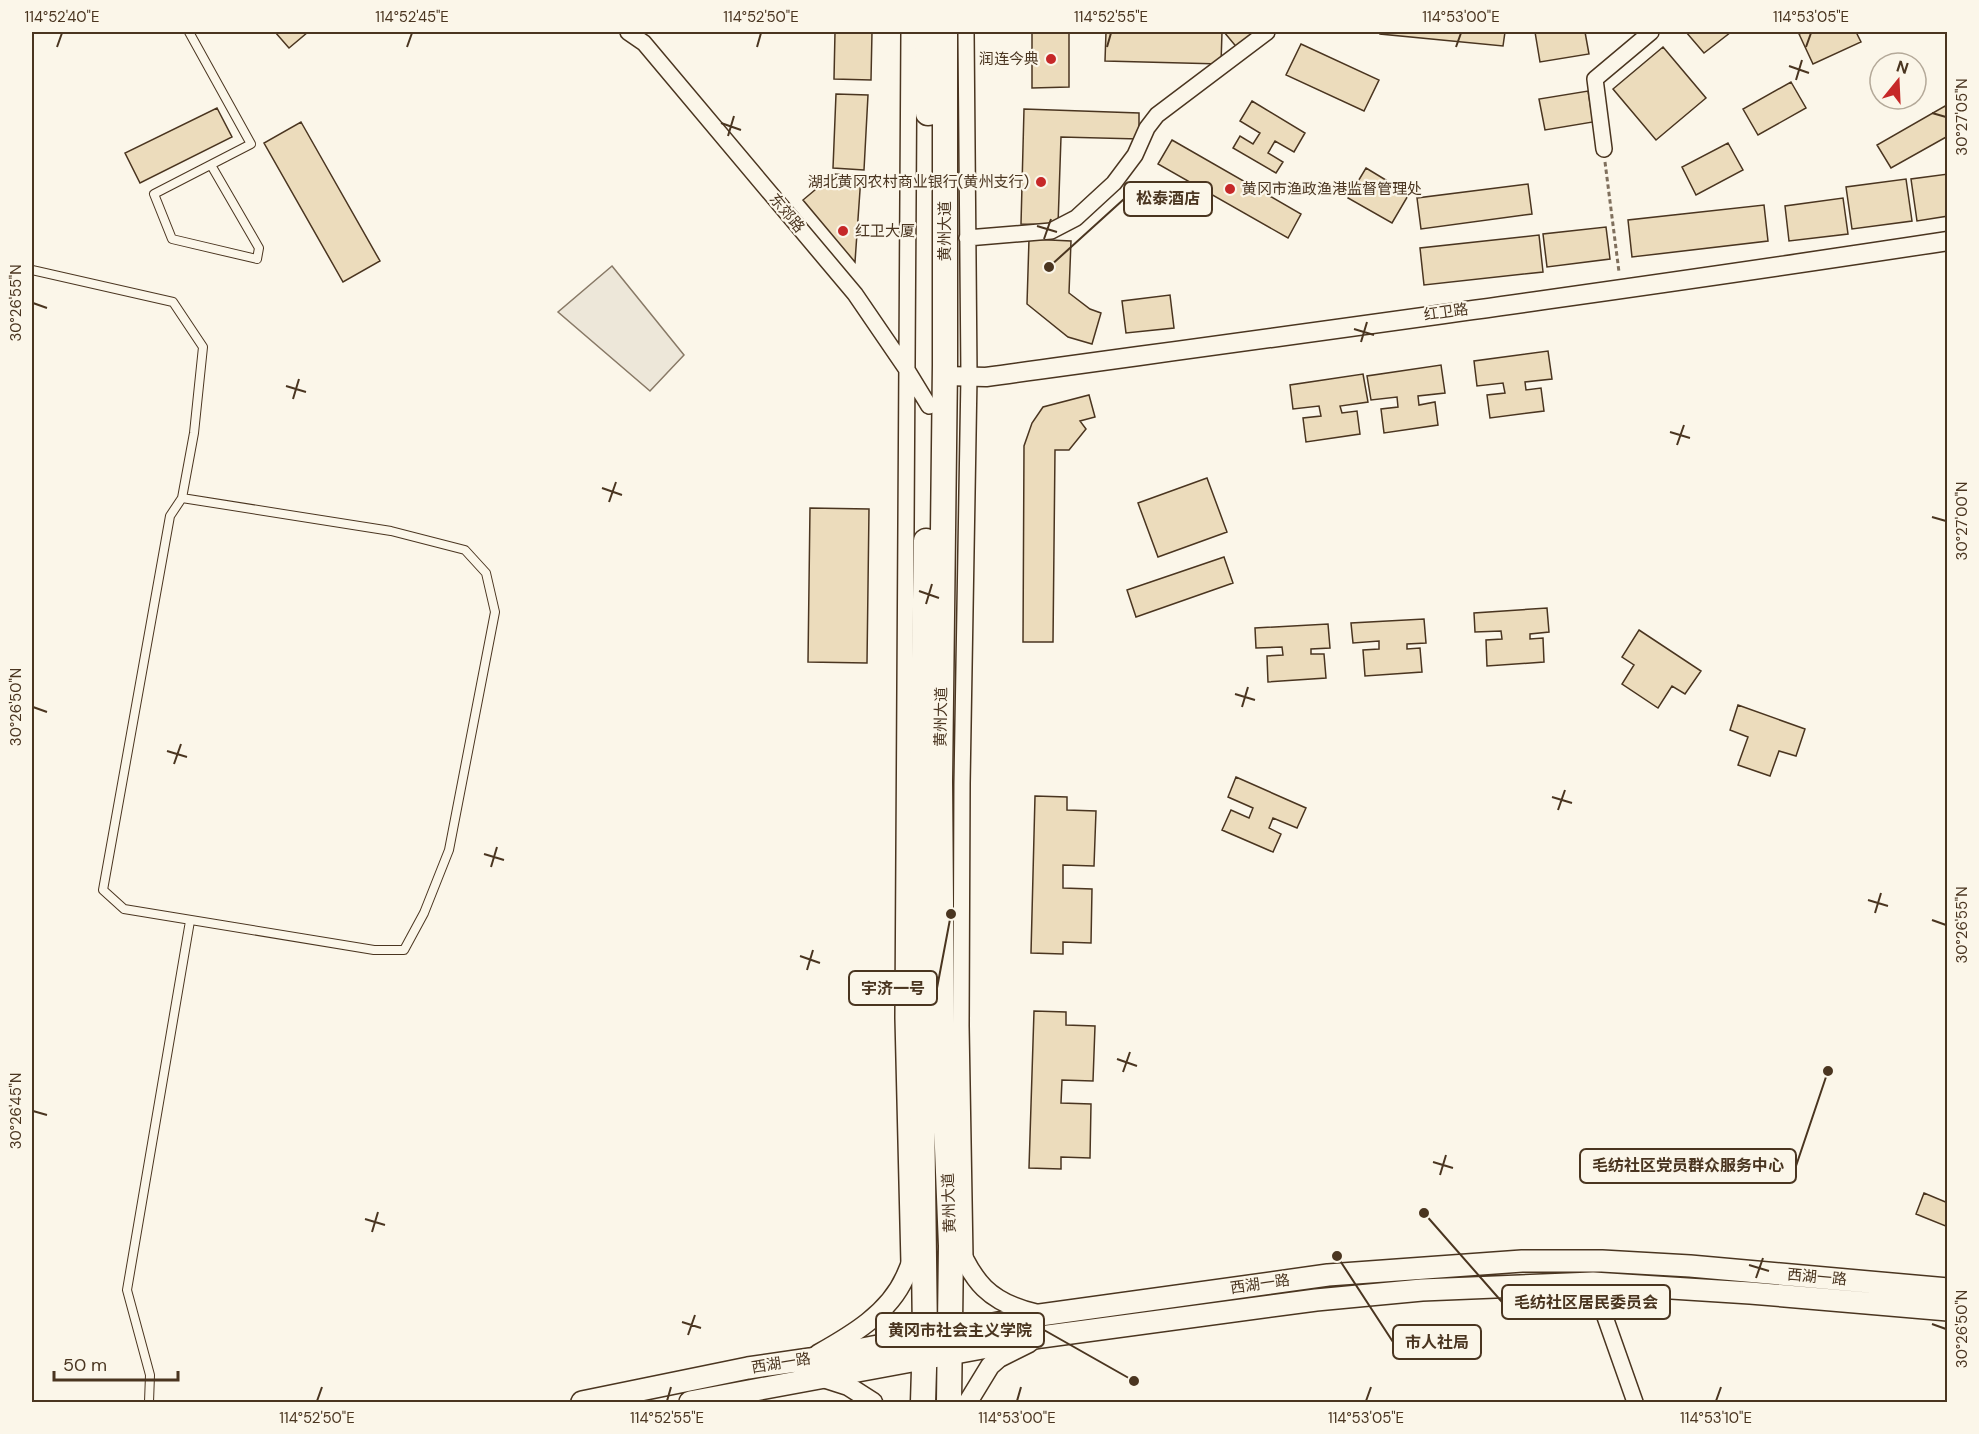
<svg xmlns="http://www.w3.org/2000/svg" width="1979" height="1434" font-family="'DM Sans','Noto Sans SC',sans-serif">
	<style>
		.parking { fill: #ede7d9; stroke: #887966; stroke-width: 1.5 }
		.building { fill: #ecdcbc; stroke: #4a3520; stroke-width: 1.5 }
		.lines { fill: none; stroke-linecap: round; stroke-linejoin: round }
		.service-casing { stroke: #4a3520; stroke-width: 10 }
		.minor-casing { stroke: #4a3520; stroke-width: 18 }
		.tertiary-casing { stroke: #4a3520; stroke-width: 21 }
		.secondary-casing { stroke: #4a3520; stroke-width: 24 }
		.primary-casing { stroke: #4a3520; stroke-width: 27 }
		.path { stroke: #7f6f5c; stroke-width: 3; stroke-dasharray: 4.5 3; stroke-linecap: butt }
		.service { stroke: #fbf6e9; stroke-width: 8 }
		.minor { stroke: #fbf6e9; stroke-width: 15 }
		.tertiary { stroke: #fbf6e9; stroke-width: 18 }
		.secondary { stroke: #fbf6e9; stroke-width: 21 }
		.primary { stroke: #fbf6e9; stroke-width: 24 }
		.ticks { fill: none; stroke: #4a3520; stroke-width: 2 }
		.poi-dot { fill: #c62828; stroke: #fbf6e9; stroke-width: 2 }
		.labels { text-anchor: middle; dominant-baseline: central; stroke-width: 4.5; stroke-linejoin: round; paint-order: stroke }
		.poi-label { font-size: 15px; fill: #4a3520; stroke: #fbf6e9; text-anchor: end }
		.street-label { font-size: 15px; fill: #4a3520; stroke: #fbf6e9 }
		.leader { fill: none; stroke: #4a3520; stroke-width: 2 }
		.callout-dot { fill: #4a3520; stroke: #fbf6e9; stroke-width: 2 }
		.callout { fill: #fbf6e9; stroke: #4a3520; stroke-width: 2 }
		.callout-label { font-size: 16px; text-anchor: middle; font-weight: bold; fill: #4a3520 }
		.neatline { fill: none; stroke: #4a3520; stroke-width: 2 }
		.ticks-label { font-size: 15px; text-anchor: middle; fill: #4a3520 }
	</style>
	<rect width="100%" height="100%" fill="#fbf6e9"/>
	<!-- parking -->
	<path class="parking" d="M612,266l72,89 -34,36 -92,-79z"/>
	<!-- building -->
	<path class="building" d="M275,32h33l-19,16z
		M835,32h37l-1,48 -37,-1z
		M1032,32h37v55l-37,1z
		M1106,32h116l-1,32 -116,-3z
		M1224,32h39l-24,18z
		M1380,32h125l-2,14 -123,-12z
		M1535,32h50l4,22 -49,8z
		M1686,32h45l-27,21z
		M1804,32h52l5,10 -48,22 -14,-30z
		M1301,44l78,36 -15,31 -78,-36z
		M1663,47l43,51 -50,42 -43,-51z
		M1791,82l15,26 -48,27 -15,-26z
		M1588,91l5,31 -48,8 -6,-31z
		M836,94l32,1 -4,75 -31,-2z
		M1252,101l53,32 -11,19 -19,-11 -7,12 15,9 -7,11 -43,-25 7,-12 13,8 7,-11 -20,-12z
		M1945,106l3,5v25l-57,32 -14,-23z
		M217,108l15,29 -92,46 -15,-30z
		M1024,109l115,4v26l-78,-2 -3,88 -37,-1z
		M301,122l79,139 -37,21 -79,-139z
		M1172,140l129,74 -13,24 -130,-74z
		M1728,143l15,27 -47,25 -14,-28z
		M1366,168l43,26 -17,29 -44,-25z
		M834,174l27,2 -6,86 -52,-62z
		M1948,174v42l-31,5 -6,-42z
		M1906,179l6,42 -60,8 -6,-42z
		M1528,184l4,30 -111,15 -4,-31z
		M1843,198l5,36 -59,7 -4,-35z
		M1764,205l4,36 -136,16 -4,-37z
		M1606,227l4,32 -63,8 -4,-33z
		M1539,235l4,37 -119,13 -4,-37z
		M1029,239l42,2 -2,52 21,16 11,4 -9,31 -24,-7 -41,-33z
		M1170,295l4,33 -48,5 -4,-32z
		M1548,351l4,28 -27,3 1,8 15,-2 3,23 -54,7 -3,-23 18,-2 -2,-10 -26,3 -3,-25z
		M1441,365l4,28 -27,3 1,9 16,-3 3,23 -54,8 -3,-24 17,-2 -1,-10 -26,3 -4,-24z
		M1363,374l5,28 -28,4 2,7 15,-2 3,23 -54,8 -3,-24 18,-2 -2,-10 -26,3 -3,-24z
		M1089,395l6,22 -15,4 6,8 -17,21h-14l-2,192h-30l1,-196 8,-23 11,-16z
		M1207,478l20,54 -69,25 -20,-54z
		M810,508l59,1 -2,154 -59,-1z
		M1224,557l9,26 -97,34 -9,-27z
		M1547,608l2,24 -19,2v5l13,-1 1,24 -57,4 -1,-26 16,-1 -1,-8 -26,1 -1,-19z
		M1424,619l2,24 -19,1v5l13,-1 2,24 -57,4 -2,-26 16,-1v-8l-26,2 -2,-20z
		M1328,624l2,24 -19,1v5h13l2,24 -58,4 -1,-26 16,-1 -1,-8 -26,1 -1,-20z
		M1639,630l62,41 -16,23 -13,-8 -14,22 -36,-24 12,-19 -12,-8z
		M1738,705l67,24 -9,27 -17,-5 -9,25 -32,-11 10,-28 -18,-7z
		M1236,777l70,31 -9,20 -24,-10 -4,10 12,6 -8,18 -51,-22 9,-20 18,8 4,-10 -25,-11z
		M1035,796l32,1v13l29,1 -2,55 -31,-1v23l29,1 -1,54 -28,-1v12l-32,-1z
		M1034,1011l32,1v13l29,1 -2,55 -31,-1 -1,23 30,1 -1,54 -29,-1v12l-32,-1z
		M1924,1193l24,10v24l-32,-13z"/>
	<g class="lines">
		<defs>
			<path id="service" d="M189,32l62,112 -97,50 18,45 85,20 2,-11 -48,-83
				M32,270l141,32 30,45 -9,86 -12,65 -12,18 -67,374 21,19 250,41h30l20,-37 25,-63 46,-238 -9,-39 -21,-23 -74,-19 -209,-33
				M149,1402l1,-27 -23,-85 63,-369"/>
			<path id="minor" d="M628,32l16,11 211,251 52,76 22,36
				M1604,149l-9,-70 56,-47
				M967,238l84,-7 25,-13 38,-35 21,-28 12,-27 10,-13 110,-83
				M965,1258l-4,-232 1,-242 7,-408 -3,-344
				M909,1264l-6,-246 6,-986
				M1593,1283l42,119"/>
			<path id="tertiary" d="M945,376l41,1c320,-44 641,-87 962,-136
				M954,1236c18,46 35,67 84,78
				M818,1354c34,-19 71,-41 87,-77 6,-13 11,-27 16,-40
				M820,1377l28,9 25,16
				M968,1402l22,-36 9,-8 30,-15"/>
			<path id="secondary" d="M582,1402l166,-34 62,-9 230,-44 288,-40 194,-14h80l88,5 258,23
				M690,1402l351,-65 275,-37 106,-10 171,-7 157,10 198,17"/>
			<path id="primary" d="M927,32l1,81
				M945,32v333l-5,416 2,243 9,222 -2,156
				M923,1402l2,-65 -4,-313 1,-248 4,-235"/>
		</defs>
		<!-- service casing -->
		<use href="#service" class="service-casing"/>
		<!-- minor casing -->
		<use href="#minor" class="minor-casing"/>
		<!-- tertiary casing -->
		<use href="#tertiary" class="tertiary-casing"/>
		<!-- secondary casing -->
		<use href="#secondary" class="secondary-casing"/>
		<!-- primary casing -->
		<use href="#primary" class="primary-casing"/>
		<!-- path -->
		<path class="path" d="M1605,162l14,110"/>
		<!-- service -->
		<use href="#service" class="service"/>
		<!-- minor -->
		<use href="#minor" class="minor"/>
		<!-- tertiary -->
		<use href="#tertiary" class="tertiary"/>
		<!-- secondary -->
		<use href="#secondary" class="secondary"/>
		<!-- primary -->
		<use href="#primary" class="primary"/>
	</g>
	<!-- ticks -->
	<path class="ticks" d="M57,47l5,-14M407,47l5,-14M757,47l4,-14M1107,47l4,-14M1456,47l5,-14M1806,47l5,-14M1789,66l20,7M1796,80l6,-20M1932,113l14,4M721,123l20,7M728,136l6,-20M1037,226l20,6M1044,239l7,-20M33,303l14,5M1354,329l20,6M1361,342l6,-20M286,386l20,6M293,399l6,-20M1670,432l20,6M1677,445l7,-20M602,488l20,7M609,502l7,-20M1932,517l14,4M919,591l20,7M926,604l6,-20M1235,694l20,6M33,707l14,5M1242,707l6,-20M167,751l20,6M174,764l7,-20M1552,797l20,6M1558,810l7,-20M484,854l20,6M491,867l6,-20M1868,900l20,6M1875,913l6,-20M1932,920l14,5M800,956l20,7M807,970l6,-20M1117,1059l20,7M1123,1072l7,-20M33,1111l14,4M1433,1162l20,6M1440,1175l6,-20M365,1219l20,6M372,1232l6,-20M1749,1265l20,6M1756,1278l7,-20M682,1322l19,6M1932,1324l14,5M688,1335l7,-20M317,1401l5,-14M667,1401l4,-14M1017,1401l4,-14M1366,1401l5,-14M1716,1401l5,-14"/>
	<!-- markers -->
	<g class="poi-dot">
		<circle cx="1051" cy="59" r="6"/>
		<circle cx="1041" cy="182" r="6"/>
		<circle cx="1230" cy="189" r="6"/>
		<circle cx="843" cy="231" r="6"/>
	</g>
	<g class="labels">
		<!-- poi labels -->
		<g class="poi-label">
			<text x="1039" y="59">润连今典</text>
			<text x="1029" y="182">湖北黄冈农村商业银行(黄州支行)</text>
			<text x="1242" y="189" text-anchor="start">黄冈市渔政渔港监督管理处</text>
			<text x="855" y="231" text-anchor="start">红卫大厦</text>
		</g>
		<!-- street labels -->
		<g class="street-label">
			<text transform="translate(787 213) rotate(50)">东郊路</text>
			<text transform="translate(945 231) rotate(-90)">黄州大道</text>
			<text transform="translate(1446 312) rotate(-8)">红卫路</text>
			<text transform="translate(941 717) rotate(-89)">黄州大道</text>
			<text transform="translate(949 1203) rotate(-92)">黄州大道</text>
			<text transform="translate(1817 1277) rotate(5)">西湖一路</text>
			<text transform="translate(1260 1284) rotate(-8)">西湖一路</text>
			<text transform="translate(781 1363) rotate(-9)">西湖一路</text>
		</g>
	</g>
	<!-- callouts -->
	<path class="leader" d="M1049 267L1124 199M951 914L937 988M1828 1071L1796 1166M1424 1213L1502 1302M1134 1381L1044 1330M1337 1256L1393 1342"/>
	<g class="callout-dot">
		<circle cx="1049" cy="267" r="6"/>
		<circle cx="951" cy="914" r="6"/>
		<circle cx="1828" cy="1071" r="6"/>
		<circle cx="1424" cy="1213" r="6"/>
		<circle cx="1134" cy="1381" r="6"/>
		<circle cx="1337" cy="1256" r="6"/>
	</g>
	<g class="callout">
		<rect x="1124" y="182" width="88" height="34" rx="6"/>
		<rect x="849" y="971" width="88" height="34" rx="6"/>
		<rect x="1580" y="1149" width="216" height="34" rx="6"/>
		<rect x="1502" y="1285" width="168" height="34" rx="6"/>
		<rect x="876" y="1313" width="168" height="34" rx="6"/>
		<rect x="1393" y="1325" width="88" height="34" rx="6"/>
	</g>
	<g class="callout-label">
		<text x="1168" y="204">松泰酒店</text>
		<text x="893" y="994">宇济一号</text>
		<text x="1688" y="1171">毛纺社区党员群众服务中心</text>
		<text x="1586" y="1308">毛纺社区居民委员会</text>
		<text x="960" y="1336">黄冈市社会主义学院</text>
		<text x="1437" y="1348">市人社局</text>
	</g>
	<!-- border -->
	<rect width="1979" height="1434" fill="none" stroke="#fbf6e9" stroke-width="66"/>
	<!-- north arrow -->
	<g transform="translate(1898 81) rotate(18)"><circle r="28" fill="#fbf6e9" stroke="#b4a999" stroke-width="1.5"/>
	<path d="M0-4.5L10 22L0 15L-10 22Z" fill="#c62828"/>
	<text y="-9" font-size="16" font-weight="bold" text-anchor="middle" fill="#4a3520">N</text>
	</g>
	<!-- scale -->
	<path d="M54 1371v9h124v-9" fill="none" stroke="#4a3520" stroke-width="3"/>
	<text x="63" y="1371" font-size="18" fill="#4a3520" stroke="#fbf6e9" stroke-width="4.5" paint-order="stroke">50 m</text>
	<rect x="33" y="33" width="1913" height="1368" class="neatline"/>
	<g class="ticks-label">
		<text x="62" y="22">114°52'40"E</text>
		<text x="412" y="22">114°52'45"E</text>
		<text x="761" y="22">114°52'50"E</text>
		<text x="1111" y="22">114°52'55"E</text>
		<text x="1461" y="22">114°53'00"E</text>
		<text x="1811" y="22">114°53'05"E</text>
		<text transform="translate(1962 117) rotate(-90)" y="5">30°27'05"N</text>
		<text transform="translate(16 303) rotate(-90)" y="5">30°26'55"N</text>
		<text transform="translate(1962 521) rotate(-90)" y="5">30°27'00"N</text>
		<text transform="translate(16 707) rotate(-90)" y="5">30°26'50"N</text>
		<text transform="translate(1962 925) rotate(-90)" y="5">30°26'55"N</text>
		<text transform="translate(16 1111) rotate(-90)" y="5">30°26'45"N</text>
		<text transform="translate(1962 1329) rotate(-90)" y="5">30°26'50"N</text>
		<text x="317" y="1423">114°52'50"E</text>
		<text x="667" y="1423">114°52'55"E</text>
		<text x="1017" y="1423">114°53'00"E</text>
		<text x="1366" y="1423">114°53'05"E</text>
		<text x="1716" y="1423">114°53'10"E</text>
	</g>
</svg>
